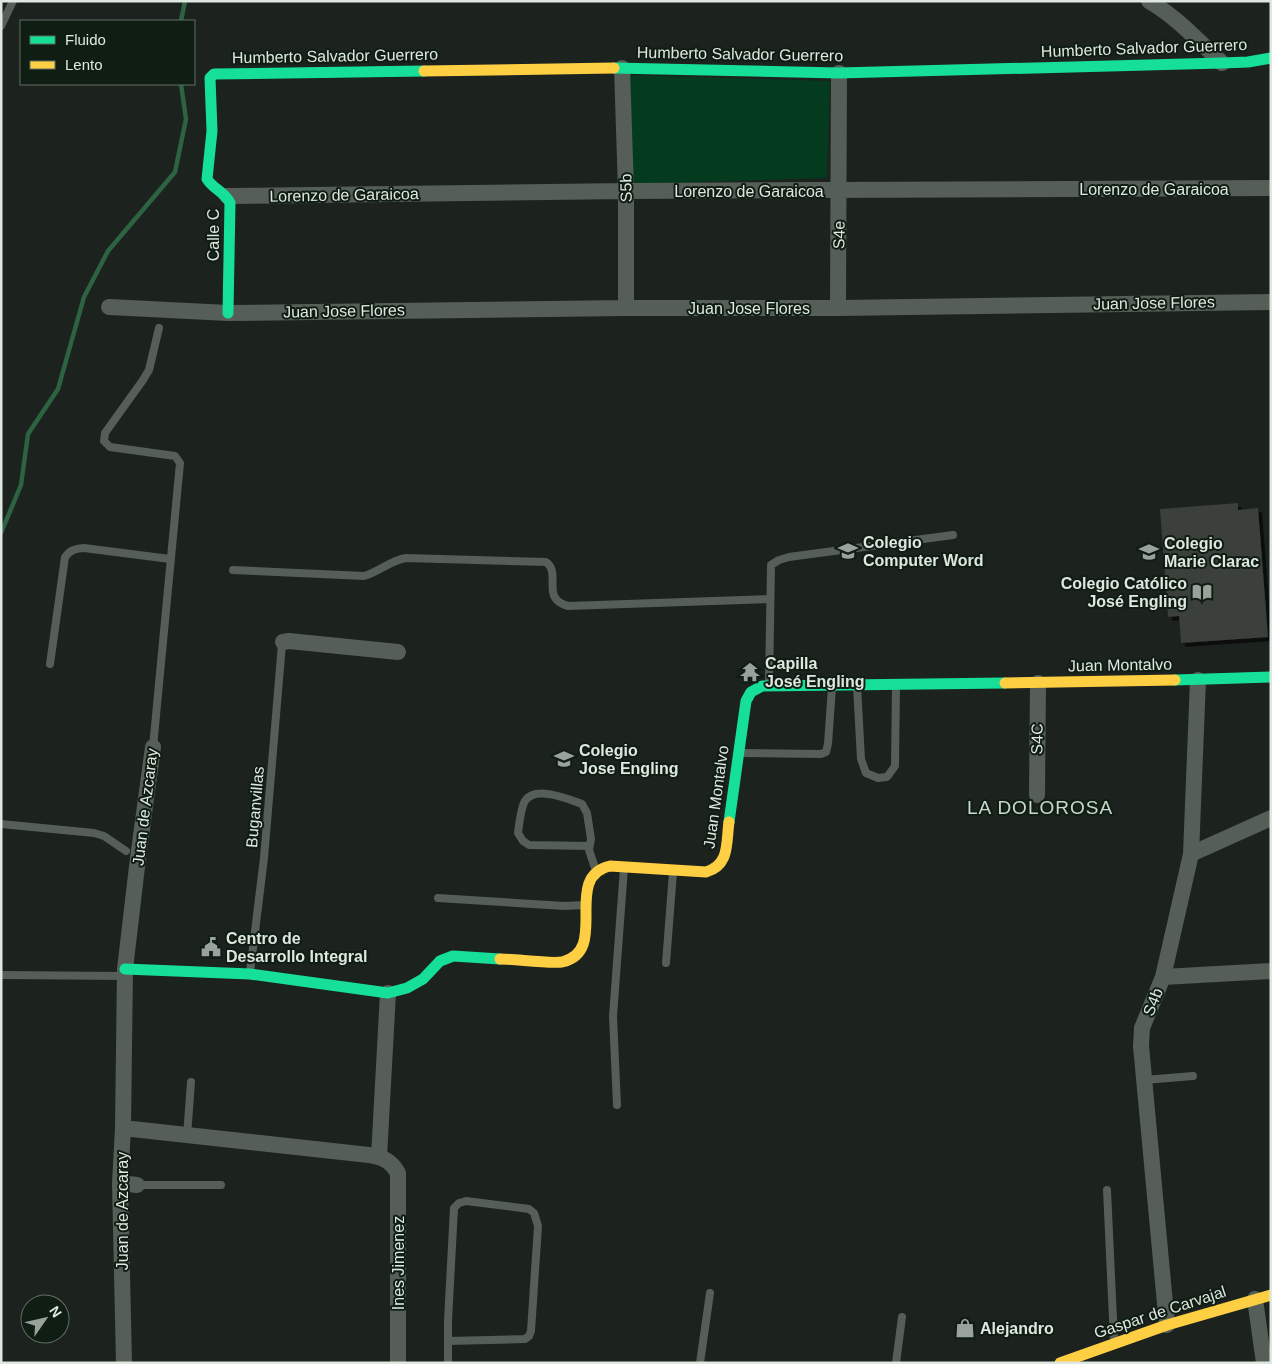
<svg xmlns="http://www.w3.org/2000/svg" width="1272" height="1364" font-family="Arial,sans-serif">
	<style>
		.green { fill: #043b1e }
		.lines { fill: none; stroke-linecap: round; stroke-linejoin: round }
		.stream { stroke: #2d6340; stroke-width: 4.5 }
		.building { fill: #3a3f3b; filter: url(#shadow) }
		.lane { stroke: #565e58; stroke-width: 8 }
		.street { stroke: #565e58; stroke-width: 16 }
		.fast { stroke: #16e098; stroke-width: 11 }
		.slow { stroke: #ffcf43; stroke-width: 11 }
		.labels { text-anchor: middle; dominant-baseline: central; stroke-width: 4; stroke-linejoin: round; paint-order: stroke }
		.street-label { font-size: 16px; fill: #dee7e0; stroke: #0f1d13 }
		.poi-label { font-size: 16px; font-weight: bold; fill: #dee7e0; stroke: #0f1d13; text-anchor: start }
		.quarter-label { font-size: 19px; letter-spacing: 1px; fill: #c7d9cb; stroke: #0f1d13 }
	</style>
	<defs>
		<filter id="shadow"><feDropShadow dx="4" dy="4" stdDeviation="0" flood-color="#0009"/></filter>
	</defs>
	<rect width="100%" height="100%" fill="#1c221d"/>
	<!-- green -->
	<path class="green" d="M628,75l202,6 -3,97 -194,6z"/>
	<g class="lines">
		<!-- stream -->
		<path class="stream" d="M181,21l4,-20
			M1,533l20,-48 7,-51 30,-45 26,-92 24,-46 67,-79 11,-53 -5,-35"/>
	</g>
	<!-- building -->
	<path class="building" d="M1238,503v7l20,-2 10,129 -87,6 -2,-27 -11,1 -8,-108z"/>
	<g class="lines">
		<!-- lane -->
		<path class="lane" d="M1,26l12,-25
			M233,570l131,6c15,-4 27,-16 42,-18l140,4c16,11 -6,37 22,44l202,-7
			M50,664l15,-107c5,-7 11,-9 19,-9l86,11
			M769,684l2,-119 8,-5 10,-3 164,-22
			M857,686l4,73 5,14 12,5 9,-1 8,-11 1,-80
			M153,747l27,-284 -5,-7 -65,-9 -6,-6 1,-8 38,-53 6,-10 10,-42
			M741,753l80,1 5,-2 2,-8 4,-57
			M1,824l93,9 10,3 22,15
			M589,846l-60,-1 -6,-4 -5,-8c1,-8 3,-26 7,-32 10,-16 43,-2 57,3l5,9 4,26 -2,11 6,18
			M438,898l127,8 19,-1
			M666,963l7,-91
			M250,972l14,-114 18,-214 1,-2
			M1,975l124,1
			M1144,1080l49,-4
			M617,1105l-4,-89 11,-148
			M187,1136l4,-54
			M137,1185h84
			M1107,1190l7,150
			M448,1363v-42l6,-113 5,-5 7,-2 63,8 5,4 4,13 -7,105 -2,5 -4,3 -77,2
			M700,1363l10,-70
			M896,1363l6,-46"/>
		<!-- street -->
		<path class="street" d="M1149,1c28,16 50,41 73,62
			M622,68l4,123v117
			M227,196l399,-5 645,-3
			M109,307l119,6 398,-5h212l433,-6
			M838,308l1,-235
			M283,642l6,-1 109,11
			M1037,795l1,-112
			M1191,854l80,-36
			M1163,977l108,-6
			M123,1128l246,27c14,2 22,6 29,18v190
			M379,1157l9,-164
			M120,1183l17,2
			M1255,1299l9,64
			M1167,1325l-26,-279 1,-18 21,-51 28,-123 7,-174
			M124,1363l-4,-180 3,-55 2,-159 13,-111 15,-111"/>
		<!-- fast -->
		<path class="fast" d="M614,68l225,5 383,-10 26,-1 23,-4
			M228,313l2,-110c-5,-11 -17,-14 -23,-24l5,-48 -2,-53 4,-4 210,-3
			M1175,680l96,-3
			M729,822l17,-121 5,-9 11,-6 243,-3
			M125,969l125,5 138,19 19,-5 16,-9 17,-18 13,-5 47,3"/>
		<!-- slow -->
		<path class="slow" d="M424,71l190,-3
			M1005,683l170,-3
			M500,959c15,0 49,5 62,3 49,-11 -1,-85 48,-96l96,6c24,-7 20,-29 23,-50
			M1060,1363l107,-38 104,-30"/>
	</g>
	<!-- icons -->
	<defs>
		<symbol id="school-bare" viewBox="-9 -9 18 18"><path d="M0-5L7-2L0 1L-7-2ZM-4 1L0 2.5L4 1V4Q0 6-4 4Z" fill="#9aa29c" stroke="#0f1d13" stroke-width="2.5" paint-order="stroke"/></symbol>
		<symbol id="library-bare" viewBox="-9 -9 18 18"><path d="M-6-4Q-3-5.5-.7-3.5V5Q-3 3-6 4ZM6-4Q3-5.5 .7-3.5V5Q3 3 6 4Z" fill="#9aa29c" stroke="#0f1d13" stroke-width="2.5" paint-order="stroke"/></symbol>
		<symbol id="temple-bare" viewBox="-9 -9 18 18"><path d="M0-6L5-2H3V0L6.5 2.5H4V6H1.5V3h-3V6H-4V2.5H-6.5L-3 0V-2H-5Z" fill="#9aa29c" stroke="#0f1d13" stroke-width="2.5" paint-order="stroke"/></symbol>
		<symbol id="civic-bare" viewBox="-9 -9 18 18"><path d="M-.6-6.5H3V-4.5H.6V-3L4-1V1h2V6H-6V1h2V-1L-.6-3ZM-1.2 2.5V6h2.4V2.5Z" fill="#9aa29c" stroke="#0f1d13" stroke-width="2.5" paint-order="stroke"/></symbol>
		<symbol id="shop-bare" viewBox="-9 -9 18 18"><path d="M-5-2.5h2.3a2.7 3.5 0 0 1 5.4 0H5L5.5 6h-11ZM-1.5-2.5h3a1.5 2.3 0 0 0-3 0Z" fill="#9aa29c" stroke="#0f1d13" stroke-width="2.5" paint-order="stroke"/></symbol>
	</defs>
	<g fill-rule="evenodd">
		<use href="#school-bare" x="834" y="537" width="28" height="28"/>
		<use href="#school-bare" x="1135" y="538" width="28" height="28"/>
		<use href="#library-bare" x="1188" y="578" width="28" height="28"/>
		<use href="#temple-bare" x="736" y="658" width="28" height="28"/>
		<use href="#school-bare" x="550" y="745" width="28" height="28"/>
		<use href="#civic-bare" x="197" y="933" width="28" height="28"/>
		<use href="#shop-bare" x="951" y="1314" width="28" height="28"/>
	</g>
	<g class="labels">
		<!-- street labels -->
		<g class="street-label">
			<text transform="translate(1144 48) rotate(-2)">Humberto Salvador Guerrero</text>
			<text transform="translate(740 54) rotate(1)">Humberto Salvador Guerrero</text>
			<text transform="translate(335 56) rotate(-1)">Humberto Salvador Guerrero</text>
			<text transform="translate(626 188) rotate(-91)">S5b</text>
			<text x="1154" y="189">Lorenzo de Garaicoa</text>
			<text x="749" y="191">Lorenzo de Garaicoa</text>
			<text transform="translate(344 195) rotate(-1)">Lorenzo de Garaicoa</text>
			<text transform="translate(213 235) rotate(-90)">Calle C</text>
			<text transform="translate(839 235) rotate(-89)">S4e</text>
			<text transform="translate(1154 303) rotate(-1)">Juan Jose Flores</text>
			<text x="749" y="308">Juan Jose Flores</text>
			<text transform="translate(344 311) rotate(-1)">Juan Jose Flores</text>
			<text transform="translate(1120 665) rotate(-1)">Juan Montalvo</text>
			<text transform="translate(1037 739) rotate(-89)">S4C</text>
			<text transform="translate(716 797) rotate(-82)">Juan Montalvo</text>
			<text transform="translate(145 807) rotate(-83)">Juan de Azcaray</text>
			<text transform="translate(255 807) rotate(-85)">Buganvillas</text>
			<text transform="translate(1153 1002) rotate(-68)">S4b</text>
			<text transform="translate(122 1211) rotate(-90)">Juan de Azcaray</text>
			<text transform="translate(398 1263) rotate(-90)">Ines Jimenez</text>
			<text transform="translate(1160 1312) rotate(-18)">Gaspar de Carvajal</text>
		</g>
		<!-- poi labels -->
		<g class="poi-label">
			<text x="863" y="542">Colegio<tspan x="863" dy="18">Computer Word</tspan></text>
			<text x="1164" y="543">Colegio<tspan x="1164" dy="18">Marie Clarac</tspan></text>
			<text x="1187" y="583" text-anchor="end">Colegio Católico<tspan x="1187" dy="18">José Engling</tspan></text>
			<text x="765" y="663">Capilla<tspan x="765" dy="18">José Engling</tspan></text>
			<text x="579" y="750">Colegio<tspan x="579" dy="18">Jose Engling</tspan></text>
			<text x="226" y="938">Centro de<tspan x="226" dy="18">Desarrollo Integral</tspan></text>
			<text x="980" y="1328">Alejandro</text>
		</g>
		<!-- quarter labels -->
		<g class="quarter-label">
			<text x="1040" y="807">LA DOLOROSA</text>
		</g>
	</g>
	<!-- border -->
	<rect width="1272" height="1364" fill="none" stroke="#dee7e0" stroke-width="5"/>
	<!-- legend -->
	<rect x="20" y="20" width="175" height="65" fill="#0f1d13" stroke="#626e65"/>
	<rect x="30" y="36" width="25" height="8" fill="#16e098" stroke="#626e65"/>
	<text x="65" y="45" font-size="15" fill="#dee7e0">Fluido</text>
	<rect x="30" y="61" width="25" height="8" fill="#ffcf43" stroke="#626e65"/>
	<text x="65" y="70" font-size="15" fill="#dee7e0">Lento</text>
	<!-- north arrow -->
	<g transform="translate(45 1319) rotate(56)"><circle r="24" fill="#0f1d13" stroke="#626e65"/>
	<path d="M0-4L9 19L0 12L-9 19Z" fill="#9aa29c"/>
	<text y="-8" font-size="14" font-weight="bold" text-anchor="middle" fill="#dee7e0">N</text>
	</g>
</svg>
